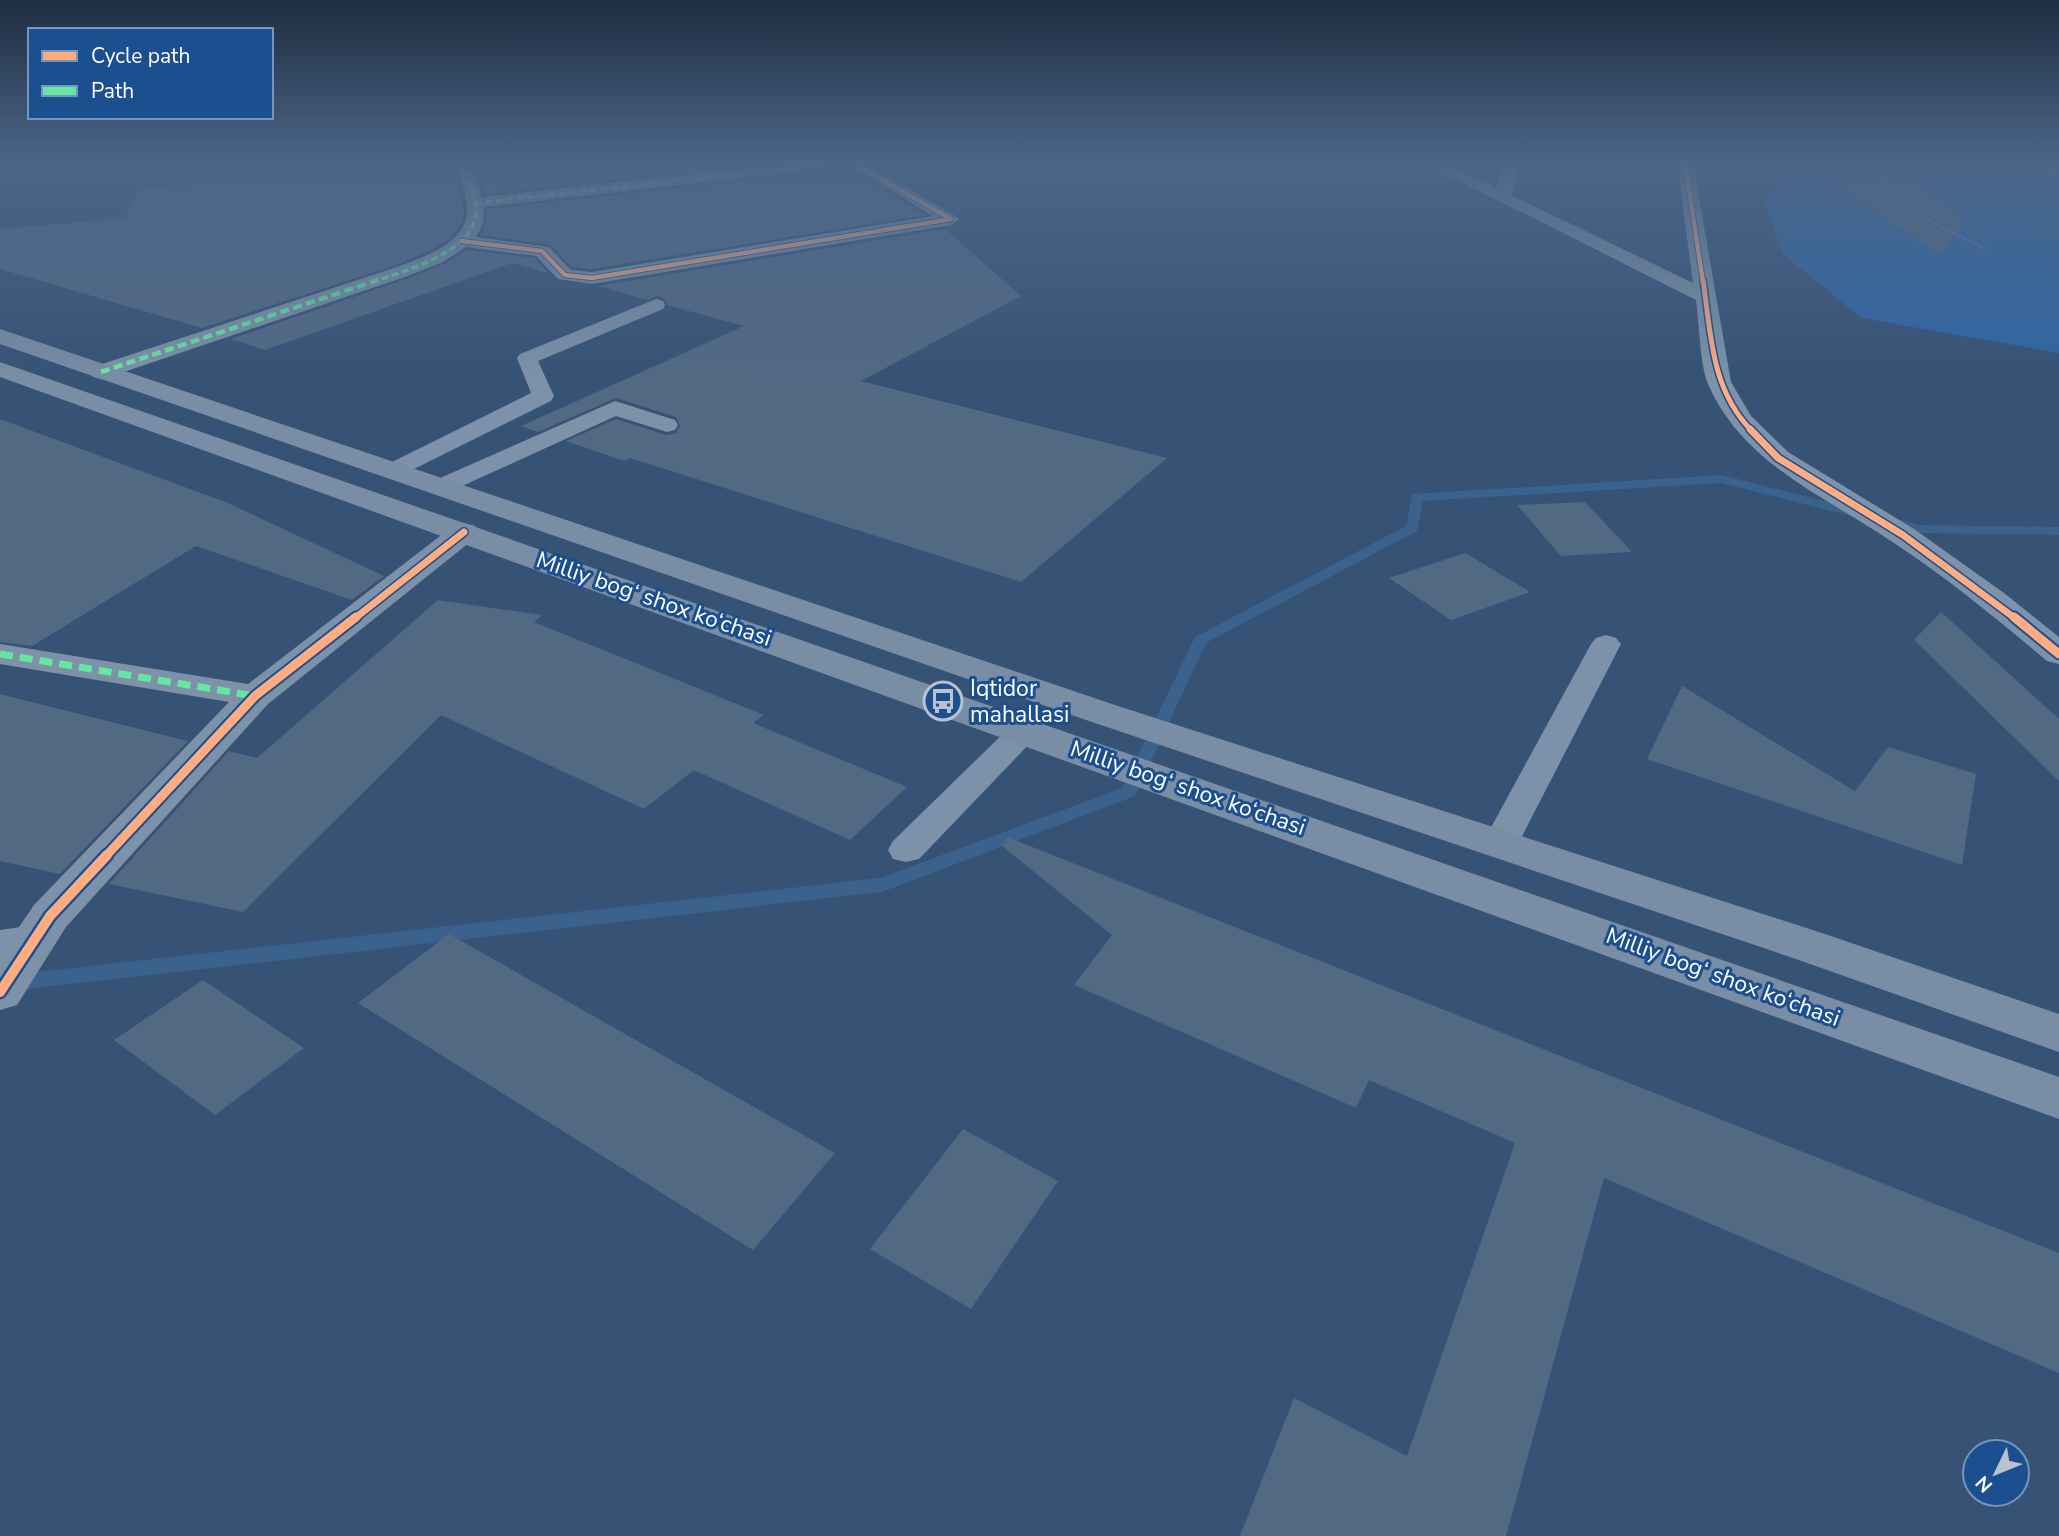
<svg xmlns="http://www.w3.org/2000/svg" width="2059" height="1536" font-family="'Nunito Sans',sans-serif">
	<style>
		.green { fill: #2f66a5 }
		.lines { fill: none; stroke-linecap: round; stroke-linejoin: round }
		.stream { fill: #3b618d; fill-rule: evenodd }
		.building { fill: #526984 }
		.path { stroke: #7d92a8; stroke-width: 2; stroke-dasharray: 2 2.5; stroke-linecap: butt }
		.service { fill: #7d92a8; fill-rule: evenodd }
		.minor { fill: #7d92a8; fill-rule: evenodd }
		.secondary { fill: #798da4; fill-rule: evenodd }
		.quiet-far2 { stroke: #66e7a1; stroke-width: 3.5; stroke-dasharray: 7 3.5; stroke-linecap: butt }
		.quiet-far1 { stroke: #66e7a1; stroke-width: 4.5; stroke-dasharray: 9 4.5; stroke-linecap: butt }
		.quiet { stroke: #66e7a1; stroke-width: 7; stroke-dasharray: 13 7; stroke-linecap: butt }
		.cycleway-far4-casing { stroke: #1b4f8f; stroke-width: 6 }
		.cycleway-far3-casing { stroke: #1b4f8f; stroke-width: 8 }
		.cycleway-far2-casing { stroke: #1b4f8f; stroke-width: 10 }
		.cycleway-far1-casing { stroke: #1b4f8f; stroke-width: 13 }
		.cycleway-casing { stroke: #1b4f8f; stroke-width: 15 }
		.cycleway-far4 { stroke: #ffac80; stroke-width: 4.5 }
		.cycleway-far3 { stroke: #ffac80; stroke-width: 5 }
		.cycleway-far2 { stroke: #ffac80; stroke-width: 7 }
		.cycleway-far1 { stroke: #ffac80; stroke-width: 9 }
		.cycleway { stroke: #ffac80; stroke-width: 10 }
		.labels { text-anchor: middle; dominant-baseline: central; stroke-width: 6; stroke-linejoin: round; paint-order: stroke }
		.street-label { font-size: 23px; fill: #fff; stroke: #1b4f8f }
		.poi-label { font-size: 23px; fill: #fff; stroke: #1b4f8f; text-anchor: start }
	</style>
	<rect width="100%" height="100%" fill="#365274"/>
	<!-- green -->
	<path class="green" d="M1836,163h223v190l-197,-35 -80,-65 -18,-55 26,-19z"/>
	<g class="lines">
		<!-- stream -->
		<path class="stream" d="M1722,475l145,37 2,3 -7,4 -140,-36 -299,18 -6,30 -211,112 -71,153 -253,96 -882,100v-16l880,-98 242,-90 73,-151 211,-111 6,-32z
			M1889,517l30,8 140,2v8l-140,-2 -35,-9v-6z"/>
	</g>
	<!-- building -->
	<path class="building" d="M390,163h64l10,48 -2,11 -13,17 -22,13 -34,14 -191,62 -202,-59v-40l125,-11 13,-29 54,-5 1,-4z
		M475,163h259l3,3 -253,28z
		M1800,163h103l60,60 -23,31z
		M846,167l80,48 -334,54 -20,-2 -23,-23 -69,-9 6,-11v-15l347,-38z
		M945,229l76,67 -160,85 306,77 -146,124 -391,-124 -6,3 -58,-20 50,-22 50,16 10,-2 4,-7 -4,-9 -60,-19 -78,34 -17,-6 223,-100 -77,-21 -3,-7 -7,-2 -9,4 -51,-14z
		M467,250l68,8 13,15 -36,-10 -247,87 -34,-11 178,-61 35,-14z
		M0,419l228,84 156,73 -32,24 -156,-54 -164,100 -32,-4z
		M1585,502l47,50 -71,4 -44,-51z
		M1465,553l65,39 -79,28 -62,-42z
		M438,600l104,15 -8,7 230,93 -11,8 154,64 -57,53 -156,-70 -50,39 -203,-94 -198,197 -134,-28 120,-133 28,7z
		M1941,612l118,107v62l-145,-141z
		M1682,686l173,105 33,-44 88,27 -14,91 -315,-106z
		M0,694l188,47 -128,133 -60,-13z
		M1007,837l1052,416v120l-455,-195 -98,358h-266l54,-138 113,58 108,-313 -146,-63 -13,28 -282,-123 38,-50 -110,-89z
		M449,934l386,219 -82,97 -395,-247z
		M203,980l101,68 -89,67 -101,-75z
		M963,1129l95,52 -87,128 -101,-60z"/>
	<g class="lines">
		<!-- path -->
		<path class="path" d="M1891,163l-7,14c24,37 62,53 101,71
			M1967,163l92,18"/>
		<!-- service -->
		<path class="service" d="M656,299l7,2 2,4 -2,4 -125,52 16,35 -3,5 -151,75h-16l-4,-5 4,-5 147,-73 -14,-35 3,-4z
			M615,401l60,19 3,5 -3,5 -8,2 -51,-16 -167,76 -9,2 -9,-2 -3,-5 3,-5z
			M1606,635l10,3 5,6 -103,200 -5,9 -13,3 -13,-3 -5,-9 109,-200 5,-6z
			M1025,720l11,3 5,7 -5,7 -117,122 -13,3 -13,-3 -5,-9 5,-9 121,-118z
			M35,925l14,4 5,10 -5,10 -49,9v-28z"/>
		<!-- minor -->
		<path class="minor" d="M456,163h16l10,34 308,-34h51l-8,5 -349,39 -1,17 -7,13 73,10 22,23 21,2 341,-56 -88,-53h20l95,56 -9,6 -359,59 -34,-5 -22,-23 -70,-9 -23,15 -35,14 -299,101 -8,2 -8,-2 -4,-5 4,-5 301,-99c26,-10 72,-23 73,-57 0,-16 -7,-33 -11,-48z
			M1424,163h21l51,24 9,-24h16l-10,32 182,88 -16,-120h16l38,219 20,34 37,36 126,77 90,64 55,44v27l-12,-3c-50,-42 -101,-84 -156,-120 -68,-46 -148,-77 -183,-157 -8,-18 -9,-62 -12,-84z
			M464,523l11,3 4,6 -4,6 -207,166 -202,223 -49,78 -17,5v-55l34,-50 195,-203 -229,-38v-20l248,40 205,-158z"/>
		<!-- secondary -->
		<path class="secondary" d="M0,329l1115,376 710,229 234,80v38l-266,-94 -704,-237 -1089,-377z
			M0,362l2059,715v42l-2059,-742z"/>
		<!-- quiet-far2 -->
		<path class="quiet-far2" d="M2040,163l19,9
			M475,203l358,-40
			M372,282c32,-11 103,-29 104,-71 0,-16 -8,-33 -12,-48"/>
		<!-- quiet-far1 -->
		<path class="quiet-far1" d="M101,372l277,-92"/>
		<!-- quiet -->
		<path class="quiet" d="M0,654l255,42"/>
		<defs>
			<path id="cycleway-far4" d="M1685,163l18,119
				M462,241l80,10 23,24 27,3 359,-59 -98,-56"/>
			<path id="cycleway-far3" d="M1703,280c8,54 8,109 48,150"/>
			<path id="cycleway-far2" d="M1750,429l28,29 125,77 113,84
				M354,619l110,-87"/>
			<path id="cycleway-far1" d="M2014,617l45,37
				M105,857l150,-161 101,-79"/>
			<path id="cycleway" d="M0,992l50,-76 57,-61"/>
		</defs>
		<!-- cycleway-far4 casing -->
		<use href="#cycleway-far4" class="cycleway-far4-casing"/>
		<!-- cycleway-far3 casing -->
		<use href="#cycleway-far3" class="cycleway-far3-casing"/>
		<!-- cycleway-far2 casing -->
		<use href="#cycleway-far2" class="cycleway-far2-casing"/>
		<!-- cycleway-far1 casing -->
		<use href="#cycleway-far1" class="cycleway-far1-casing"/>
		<!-- cycleway casing -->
		<use href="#cycleway" class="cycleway-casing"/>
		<!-- cycleway-far4 -->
		<use href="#cycleway-far4" class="cycleway-far4"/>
		<!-- cycleway-far3 -->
		<use href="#cycleway-far3" class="cycleway-far3"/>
		<!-- cycleway-far2 -->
		<use href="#cycleway-far2" class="cycleway-far2"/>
		<!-- cycleway-far1 -->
		<use href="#cycleway-far1" class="cycleway-far1"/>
		<!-- cycleway -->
		<use href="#cycleway" class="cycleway"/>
	</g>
	<!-- sky -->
	<linearGradient id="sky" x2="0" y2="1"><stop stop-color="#1e2d40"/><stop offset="0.43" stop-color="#4c6688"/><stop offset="1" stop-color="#4c6688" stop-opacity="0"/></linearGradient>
	<rect width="2059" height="378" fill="url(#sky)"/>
	<!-- icons -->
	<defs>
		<symbol id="bus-ring" viewBox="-11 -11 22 22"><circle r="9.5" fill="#1b4f8f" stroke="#b9c2ce" stroke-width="1.5"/><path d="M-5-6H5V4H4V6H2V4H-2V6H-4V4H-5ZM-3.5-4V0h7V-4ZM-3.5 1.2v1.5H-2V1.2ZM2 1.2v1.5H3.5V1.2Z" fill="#b9c2ce"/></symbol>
	</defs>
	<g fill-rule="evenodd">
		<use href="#bus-ring" x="921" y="679" width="44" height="44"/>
	</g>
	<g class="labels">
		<!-- street labels -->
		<g class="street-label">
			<text transform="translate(654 599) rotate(19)">Milliy bog‘ shox ko‘chasi</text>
			<text transform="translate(1188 788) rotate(19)">Milliy bog‘ shox ko‘chasi</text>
			<text transform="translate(1723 977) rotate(20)">Milliy bog‘ shox ko‘chasi</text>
		</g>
		<!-- poi labels -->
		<g class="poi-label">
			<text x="970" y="688">Iqtidor<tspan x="970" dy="26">mahallasi</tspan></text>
		</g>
	</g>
	<!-- legend -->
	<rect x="28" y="28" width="245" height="91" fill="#1b4f8f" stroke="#7695bc" stroke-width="2"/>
	<rect x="42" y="51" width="35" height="10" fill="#ffac80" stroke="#7695bc" stroke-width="2"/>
	<text x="91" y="63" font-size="21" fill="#ffffff">Cycle path</text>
	<rect x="42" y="86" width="35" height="10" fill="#66e7a1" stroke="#7695bc" stroke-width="2"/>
	<text x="91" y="98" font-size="21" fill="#ffffff">Path</text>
	<!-- north arrow -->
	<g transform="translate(1996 1473) rotate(227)"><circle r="33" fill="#1b4f8f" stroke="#7695bc" stroke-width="2"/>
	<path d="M0-5L12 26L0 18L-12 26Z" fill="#b9c2ce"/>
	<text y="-10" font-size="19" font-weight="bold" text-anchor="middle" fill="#ffffff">N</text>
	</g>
</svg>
